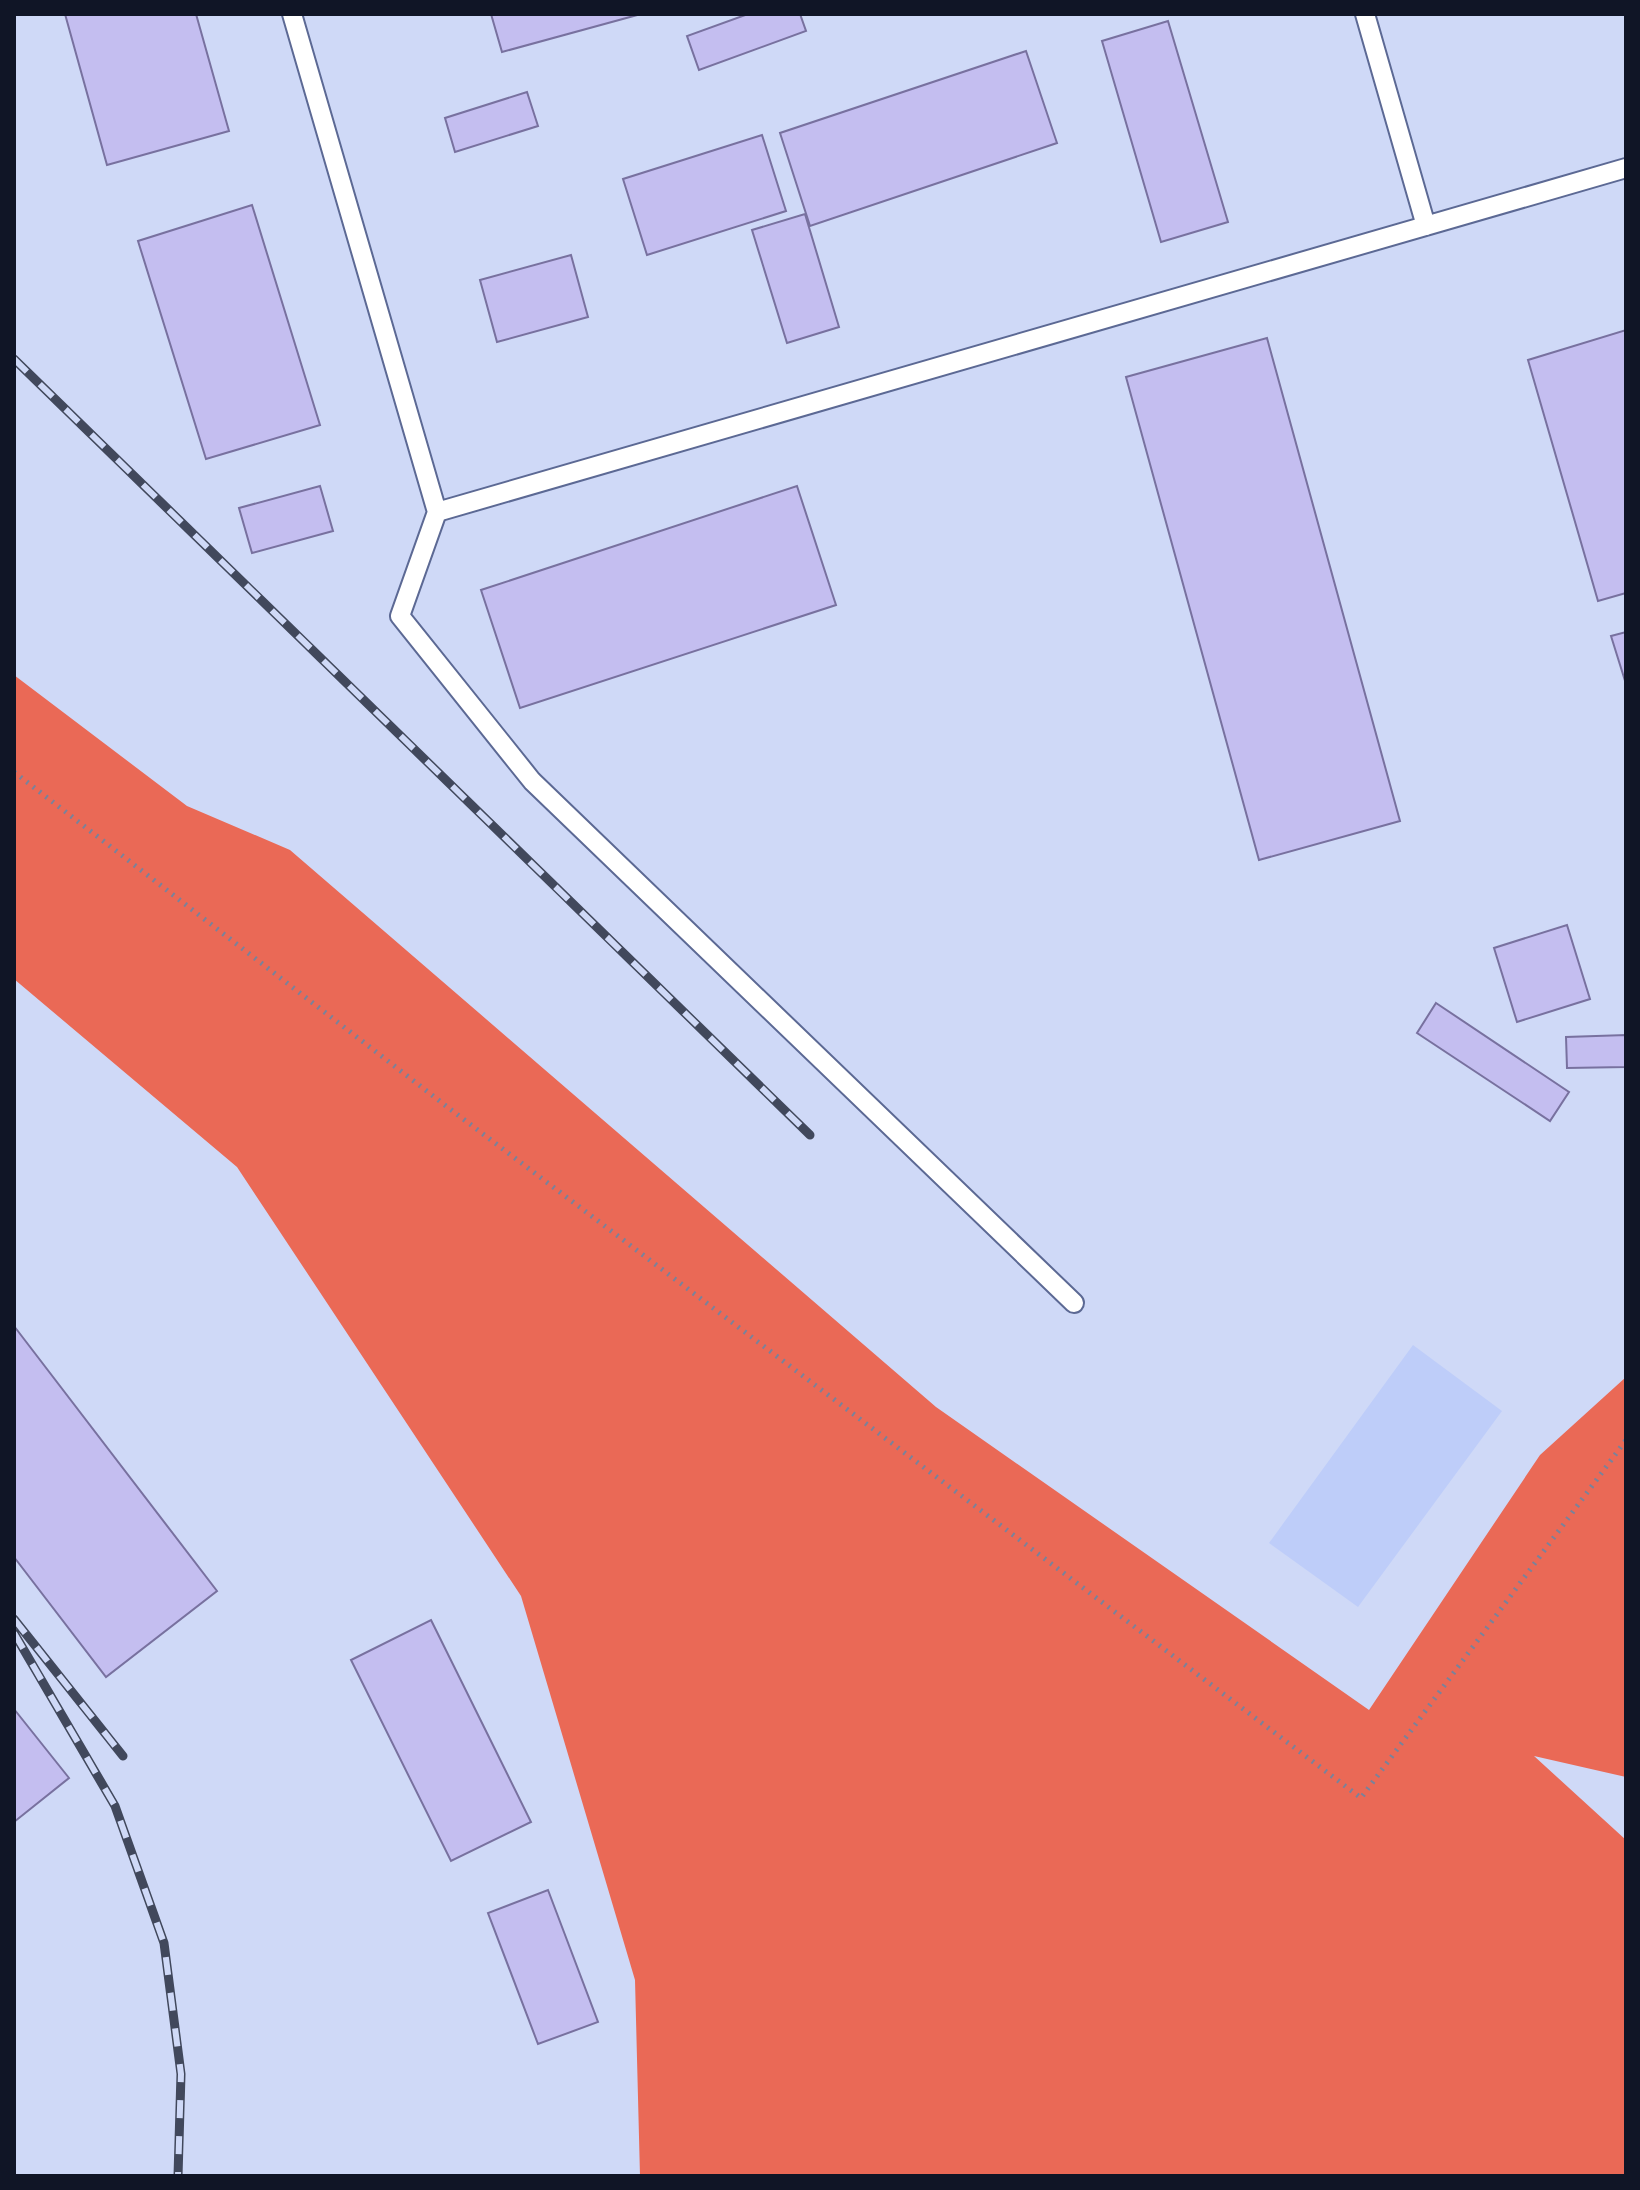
<svg xmlns="http://www.w3.org/2000/svg" width="1640" height="2190" font-family="Arial,sans-serif">
	<style>
		.built { fill: #becdf9 }
		.forest { fill: #ea6956 }
		.building { fill: #c4bef0; stroke: #78719f; stroke-width: 2 }
		.lines { fill: none; stroke-linecap: round; stroke-linejoin: round }
		.service-casing { stroke: #5c6994; stroke-width: 22 }
		.path { stroke: #7a829a; stroke-width: 5; stroke-dasharray: 2 6; stroke-linecap: butt }
		.service { stroke: #fff; stroke-width: 18 }
		.rail-casing { stroke: #41485c; stroke-width: 9 }
		.rail { stroke: #cfd9f7; stroke-width: 6; stroke-dasharray: 18; stroke-linecap: butt }
	</style>
	<rect width="100%" height="100%" fill="#cfd9f7"/>
	<!-- built -->
	<path class="built" d="M1413,1345l89,66 -144,196 -89,-64z"/>
	<!-- forest -->
	<path class="forest" d="M14,675l173,131 103,44 646,557 433,303 171,-255 86,-78v400l-92,-21 92,84v336h-986l-5,-196 -114,-384 -284,-429 -223,-188z"/>
	<!-- building -->
	<path class="building" d="M65,14h131l33,117 -122,34z
		M491,14h150l-139,38z
		M748,14h52l6,17 -107,39 -12,-34z
		M1168,21l60,201 -67,20 -59,-201z
		M1026,51l31,92 -247,83 -30,-93z
		M527,92l11,34 -83,26 -10,-34z
		M762,135l24,76 -139,44 -24,-76z
		M252,205l68,220 -114,34 -68,-218z
		M805,214l34,113 -52,16 -35,-113z
		M571,255l17,62 -91,25 -17,-62z
		M1626,330v263l-28,8 -70,-241z
		M1267,338l133,483 -141,39 -133,-483z
		M320,486l13,45 -81,22 -13,-45z
		M797,486l39,119 -316,103 -39,-118z
		M1626,632v52l-15,-48z
		M1567,925l23,74 -73,23 -23,-74z
		M1436,1003l133,89 -19,29 -133,-88z
		M1626,1035v32l-59,1 -1,-31z
		M14,1326l203,265 -111,86 -92,-120z
		M431,1620l100,202 -80,39 -100,-201z
		M14,1709l55,69 -55,44z
		M548,1890l50,132 -60,22 -50,-131z"/>
	<g class="lines">
		<defs>
			<path id="service" d="M292,14l145,498 1189,-344
				M1365,14l61,212
				M437,512l-37,104 132,165 542,522"/>
		</defs>
		<!-- service casing -->
		<use href="#service" class="service-casing"/>
		<!-- path -->
		<path class="path" d="M14,772l436,337 911,689 265,-358"/>
		<!-- service -->
		<use href="#service" class="service"/>
		<defs>
			<path id="rail" d="M14,359l796,776
				M14,1619l109,137
				M14,1633l101,173 49,137 17,131 -3,102"/>
		</defs>
		<!-- rail casing -->
		<use href="#rail" class="rail-casing"/>
		<!-- rail -->
		<use href="#rail" class="rail"/>
	</g>
	<!-- border -->
	<rect width="1640" height="2190" fill="none" stroke="#101526" stroke-width="32"/>
</svg>
